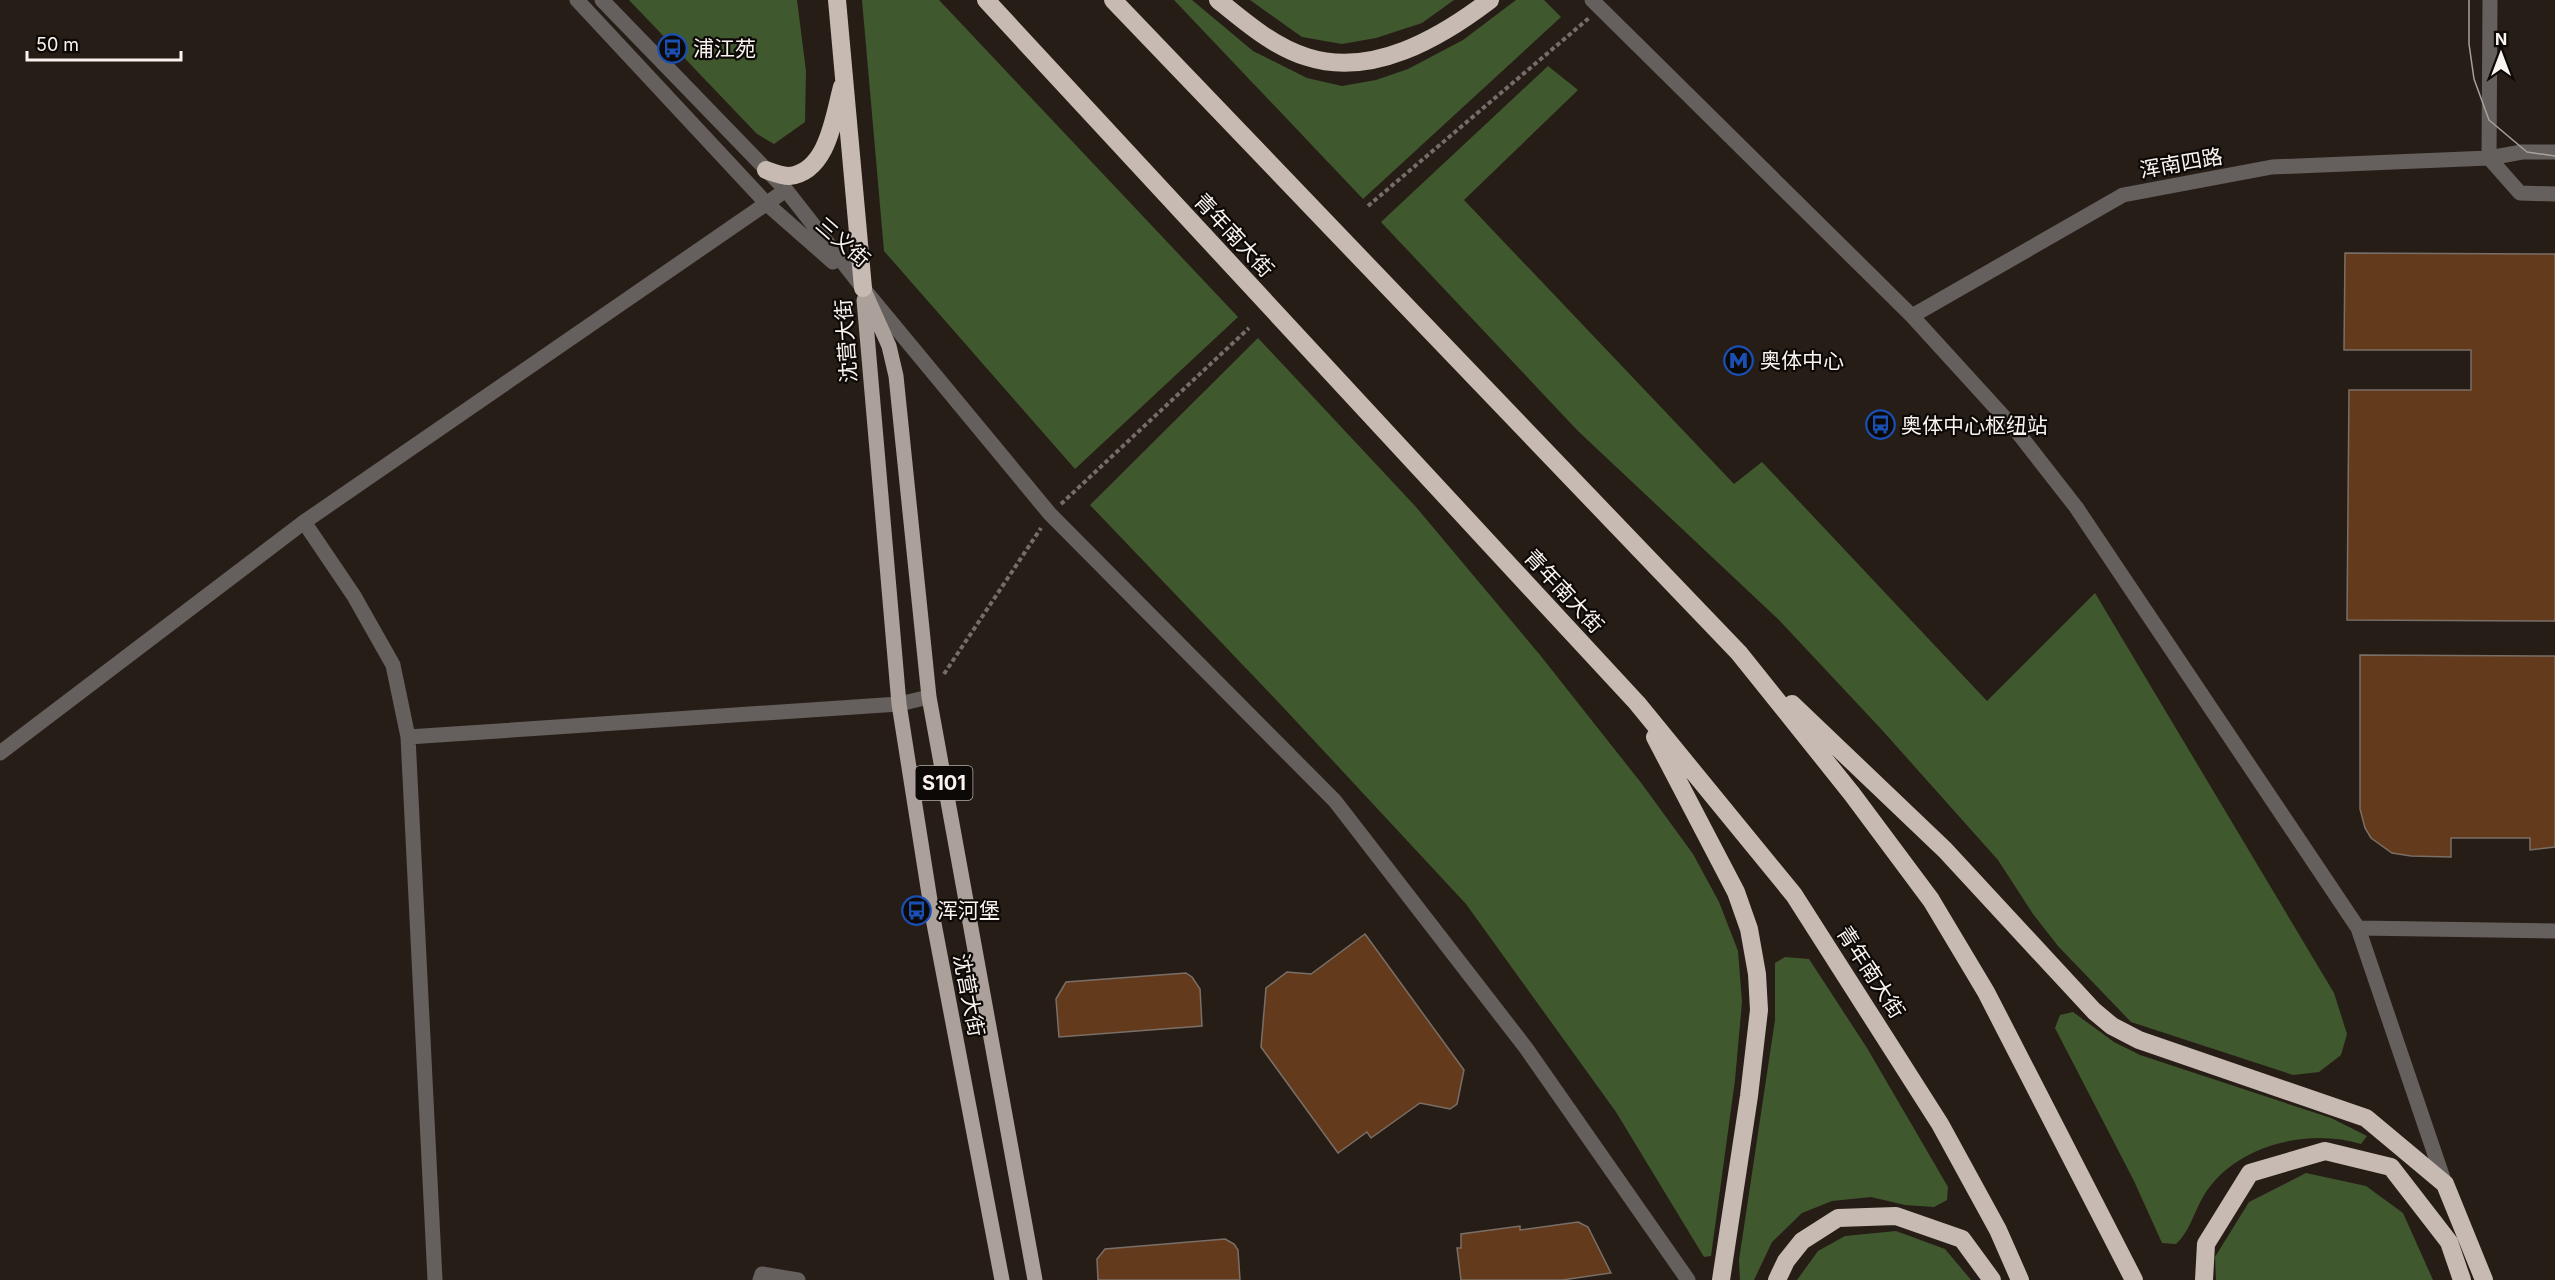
<svg xmlns="http://www.w3.org/2000/svg" width="2555" height="1280" font-family="Inter,'Noto Sans SC',sans-serif">
	<style>
		.forest { fill: #40582d }
		.building { fill: #633b1c; stroke: #7a6f67; stroke-width: 1.5 }
		.lines { fill: none; stroke-linecap: round; stroke-linejoin: round }
		.path { stroke: #766d68; stroke-width: 4; stroke-dasharray: 4.5 3; stroke-linecap: butt }
		.minor { stroke: #65605d; stroke-width: 15 }
		.major { stroke: #aba09a; stroke-width: 15 }
		.highway { stroke: #c7bab2; stroke-width: 18 }
		.tram { stroke: #a8a09b; stroke-width: 1.5 }
		.labels { text-anchor: middle; dominant-baseline: central; stroke-width: 4.5; stroke-linejoin: round; paint-order: stroke }
		.shield { fill: #0d0906; stroke: #b3ada9; stroke-width: 1.5 }
		.shield-label { font-size: 20px; font-weight: bold; fill: #faf3ef }
		.poi-label { font-size: 21px; fill: #faf3ef; stroke: #0d0906; text-anchor: start }
		.street-label { font-size: 21px; fill: #faf3ef; stroke: #0d0906 }
	</style>
	<rect width="100%" height="100%" fill="#271d17"/>
	<!-- forest -->
	<path class="forest" d="M629,0h168l9,71 -1,51 -31,22 -17,-10z
		M862,0h77l299,317 -163,152 -191,-218z
		M1174,0h18l61,51 54,27 35,8 34,-6 32,-11 55,-29 53,-40h28l17,17 -198,182z
		M1250,0h204l-32,23 -46,15 -34,6 -40,-7z
		M1548,66l30,24 -114,110 270,284 28,-22 225,239 108,-108 239,400 13,41 -6,21 -22,17 -26,3 -162,-53 -73,-76 -25,-32 -35,-54 -116,-130 -103,-110 -201,-189 -197,-209z
		M1258,338l158,169 124,148 102,129 51,70 26,48 19,49 4,51 -7,78 -24,176 -7,1 -88,-145 -150,-208 -185,-199 -191,-200z
		M1785,957l24,2 58,89 81,139 -1,13 -13,7 -29,-2 -34,-8 -39,4 -30,12 -30,29 -18,38h-14l-1,-20 36,-240v-57z
		M2073,1012l41,30 26,13 191,63 36,18 -6,8c-53,-17 -129,2 -158,53 -10,17 -13,34 -27,47l-14,-1 -28,-62 -79,-153 5,-13z
		M2306,1173l60,13 37,27 30,67h-217l-1,-23 34,-55z
		M1896,1231l49,18 26,31h-174l21,-29 27,-15z"/>
	<!-- building -->
	<path class="building" d="M2345,253l210,1v367l-208,-1 2,-230h122v-40h-127z
		M2360,655l195,1v191l-25,3v-12h-79v19l-40,-1 -19,-3 -21,-15 -6,-10 -5,-19z
		M1365,934l99,136 -7,34 -7,5 -30,-6 -49,35 -4,-6 -29,21 -77,-106 5,-59 21,-16 24,2z
		M1186,973l6,4 8,12 2,37 -143,11 -3,-38 10,-17z
		M1578,1222l10,5 23,46 -49,7h-101l-4,-32h4v-14l59,-8v4z
		M1225,1239l9,5 4,6 2,30h-142l-1,-21 8,-10z"/>
	<g class="lines">
		<!-- path -->
		<path class="path" d="M1368,206l221,-188
			M1061,504l188,-176
			M944,674l97,-146"/>
		<!-- minor -->
		<path class="minor" d="M577,0l190,204 66,58
			M602,0l184,190 77,98 187,226 285,287 191,247 162,232
			M1592,0l320,316 103,113 61,78 282,421 87,256
			M2489,158l1,-158
			M2489,158l31,35 35,1
			M1912,316l211,-121 149,-28 217,-9 33,-6h33
			M304,522l50,74 39,69 15,72 27,543
			M408,737l491,-33 30,-7
			M0,753l304,-231 482,-332
			M2358,928l197,3
			M760,1280l2,-6 36,6"/>
		<!-- major -->
		<path class="major" d="M863,288l26,58 7,30 33,321 106,583
			M864,300l35,404 33,209 70,367"/>
		<!-- highway -->
		<path class="highway" d="M837,0l26,288
			M986,0l651,703 157,192 146,229 58,106 22,50
			M1113,0l626,653 113,141 79,106 55,92 148,288
			M1218,0c27,22 56,47 89,57 65,21 133,-19 183,-57
			M766,170c6,2 16,6 23,6 39,-4 45,-60 53,-89
			M1792,704l153,146 149,161 18,15 27,14 227,78 79,66 39,96
			M1655,737l81,155 13,37 8,45 2,36 -10,86 -28,184
			M1777,1280l9,-19 16,-20 36,-23 58,-2 66,23 30,41
			M2204,1280l2,-36 44,-71 75,-22 66,16 58,75 13,38"/>
		<!-- tram -->
		<path class="tram" d="M2469,0v44l5,35 15,41 38,32 28,4"/>
	</g>
	<!-- icons -->
	<defs>
		<symbol id="bus-ring" viewBox="-11 -11 22 22"><circle r="9.5" fill="#0d0906" stroke="#1a4fb4" stroke-width="1.5"/><path d="M-5-6H5V4H4V6H2V4H-2V6H-4V4H-5ZM-3.5-4V0h7V-4ZM-3.5 1.2v1.5H-2V1.2ZM2 1.2v1.5H3.5V1.2Z" fill="#1a4fb4"/></symbol>
		<symbol id="metro-ring" viewBox="-11 -11 22 22"><circle r="9.5" fill="#0d0906" stroke="#1a4fb4" stroke-width="1.5"/><path d="M-5.5 5V-5H-3L0 0L3-5H5.5V5H3V-.5L0 4L-3-.5V5Z" fill="#1a4fb4"/></symbol>
	</defs>
	<g fill-rule="evenodd">
		<use href="#bus-ring" x="656" y="32" width="33" height="33"/>
		<use href="#metro-ring" x="1722" y="344" width="33" height="33"/>
		<use href="#bus-ring" x="1864" y="408" width="33" height="33"/>
		<use href="#bus-ring" x="900" y="894" width="33" height="33"/>
	</g>
	<g class="labels">
		<!-- shield labels -->
		<rect class="shield" x="915.5" y="766" width="57" height="34" rx="4.5"/>
		<g class="shield-label">
			<text x="944" y="783">S101</text>
		</g>
		<!-- poi labels -->
		<g class="poi-label">
			<text x="693" y="48">浦江苑</text>
			<text x="1760" y="360">奥体中心</text>
			<text x="1901" y="425">奥体中心枢纽站</text>
			<text x="937" y="910">浑河堡</text>
		</g>
		<!-- street labels -->
		<g class="street-label">
			<text transform="translate(2181 163) rotate(-10)">浑南四路</text>
			<text transform="translate(1234 235) rotate(47)">青年南大街</text>
			<text transform="translate(843 242) rotate(41)">三义街</text>
			<text transform="translate(846 341) rotate(-94)">沈营大街</text>
			<text transform="translate(1564 591) rotate(47)">青年南大街</text>
			<text transform="translate(1871 972) rotate(57)">青年南大街</text>
			<text transform="translate(969 995) rotate(79)">沈营大街</text>
		</g>
	</g>
	<!-- north arrow -->
	<g transform="translate(2501 54)" stroke="#0d0906" stroke-width="4.5" paint-order="stroke">
	<path d="M0-4.5L10 22L0 15L-10 22Z" fill="#faf3ef"/>
	<text y="-9" font-size="16" font-weight="bold" text-anchor="middle" fill="#faf3ef">N</text>
	</g>
	<!-- scale -->
	<path d="M27 51v9h154v-9" fill="none" stroke="#faf3ef" stroke-width="3"/>
	<text x="36" y="51" font-size="18" fill="#faf3ef" stroke="#0d0906" stroke-width="4.5" paint-order="stroke">50 m</text>
</svg>
